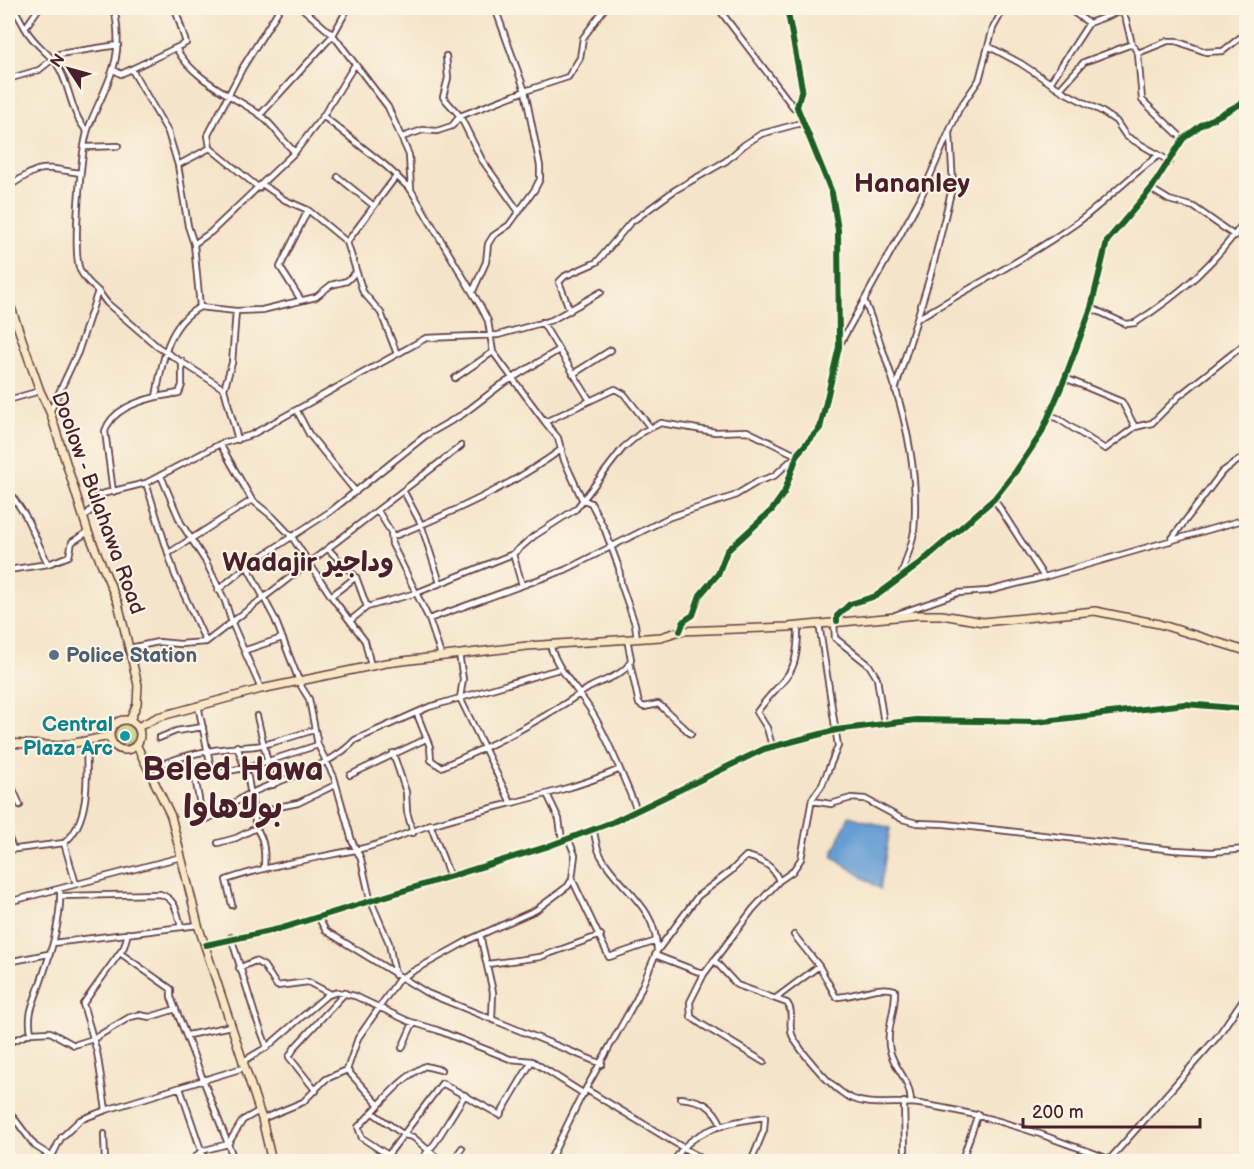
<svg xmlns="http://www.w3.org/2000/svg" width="1254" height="1169" font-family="'Balsamiq Sans','Playpen Sans Arabic',sans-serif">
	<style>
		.green { fill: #bac769; stroke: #82734a; stroke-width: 1.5 }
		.water { fill: #669dd4; stroke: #585e80; stroke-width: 1.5 }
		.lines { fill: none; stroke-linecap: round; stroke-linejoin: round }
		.minor-casing { stroke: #643d43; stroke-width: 8 }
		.secondary-casing { stroke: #643d43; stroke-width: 10 }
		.minor { stroke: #fff; stroke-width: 4.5 }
		.secondary { stroke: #f9e7c3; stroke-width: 7 }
		.cycleway-casing { stroke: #fcf5e5; stroke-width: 10 }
		.cycleway { stroke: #1b5e20; stroke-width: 6 }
		.service-dot { fill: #5c6f8a; stroke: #fcf5e5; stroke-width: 2 }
		.culture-dot { fill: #0f9aa8; stroke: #fcf5e5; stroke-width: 2 }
		.labels { text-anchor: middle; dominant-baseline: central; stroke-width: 4.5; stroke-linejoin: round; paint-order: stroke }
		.street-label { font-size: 21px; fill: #4a1f2b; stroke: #fcf5e5 }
		.service-label { font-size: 21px; font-weight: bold; fill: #4e5e75; stroke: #fcf5e5; text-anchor: start }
		.culture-label { font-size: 21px; font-weight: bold; fill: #0d838f; stroke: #fcf5e5; text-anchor: end }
		.district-label { font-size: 27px; font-weight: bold; fill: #4a1f2b; stroke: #fcf5e5 }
		.town-label { font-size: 33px; font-weight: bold; fill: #4a1f2b; stroke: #fcf5e5 }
	</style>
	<rect width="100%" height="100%" fill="#fcf5e5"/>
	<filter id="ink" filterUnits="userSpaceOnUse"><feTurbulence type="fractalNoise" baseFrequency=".0167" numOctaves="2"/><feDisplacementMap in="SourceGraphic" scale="12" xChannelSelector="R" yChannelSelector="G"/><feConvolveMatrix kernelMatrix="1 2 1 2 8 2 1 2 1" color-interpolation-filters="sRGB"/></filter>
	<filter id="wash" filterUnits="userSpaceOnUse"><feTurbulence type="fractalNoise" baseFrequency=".008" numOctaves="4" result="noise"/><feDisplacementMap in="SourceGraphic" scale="24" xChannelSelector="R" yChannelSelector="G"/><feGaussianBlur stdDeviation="1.35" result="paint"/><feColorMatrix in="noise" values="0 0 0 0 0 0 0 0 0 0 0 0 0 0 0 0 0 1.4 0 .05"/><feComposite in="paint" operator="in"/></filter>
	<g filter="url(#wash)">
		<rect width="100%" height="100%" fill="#f4e4c9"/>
		<!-- green -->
		<path class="green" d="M114 735a11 11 0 1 1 22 0a11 11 0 1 1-22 0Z"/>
		<!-- water -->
		<path class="water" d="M849,816l41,12 -10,61 -48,-33z"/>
	</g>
	<g filter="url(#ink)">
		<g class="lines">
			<defs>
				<path id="minor" d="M14,8l11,20
					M39,8l-14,20c8,15 21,23 31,35 15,21 13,49 31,68
					M302,8l31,27 55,72 21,48 2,35
					M718,8l76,100 3,-1
					M1067,8l22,15
					M1120,8l6,12 6,24 6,9 4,47 41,39
					M988,46l32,17 44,29 37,19 15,10 10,15 33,19
					M176,48c16,31 55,47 83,66 14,10 23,27 36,38
					M1138,53l30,-12h8l30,11 17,-1 23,-18
					M446,56l2,22 -5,19 17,19 22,44 37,52
					M114,70l7,4 65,-31 -11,-35
					M8,79l31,-9 20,-16 59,-9
					M1050,83l39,-60 40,-15
					M1060,89l24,-27 48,-18
					M260,115l73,-80 15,-27
					M323,116l63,50 25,24 70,117 7,14 5,31 52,70 13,16 6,22 18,39 9,4 14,27 14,38 2,16 14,40 2,15
					M402,137l21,-7 14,1 15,-5 8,-10 65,-25 -30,-83
					M85,147l33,-1
					M210,148l49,40
					M178,165l32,-17 -2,-13 35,-68 37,-59
					M338,177l36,29
					M262,184l23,16 23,10 39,32
					M8,187c35,-23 31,-20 72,-14
					M1151,189l18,11 25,7 41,29
					M194,244l17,-12 84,-80 28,-36 31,-50
					M98,291l9,12 51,44 66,42 14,51
					M473,291l13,-29 2,-18 5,-8 16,-11 26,-36 5,-10v-13l-15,-75 43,-14 12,-19 3,-20 22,-30
					M301,300l-21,-33 28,-57
					M865,302c28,72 56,151 49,229 -2,15 -9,31 -13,45
					M200,307l36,4 26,-1 54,-13 15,-12 16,-4 9,-9
					M1091,308l35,16 9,-1c47,-30 79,-59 111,-104
					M570,311l-11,-29 6,-6 32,-14 33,-39 45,-33 51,-29 18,-16 17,-11 40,-11
					M917,319c54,-32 110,-61 161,-97 28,-21 52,-46 81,-67l11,7
					M542,322l47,77
					M840,344l80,-145 39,-90 20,-29 14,-52 11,-20
					M397,354l-16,-41 -18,-21 -16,-50 50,-67
					M573,374l38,-24
					M455,378l38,-26
					M1065,378l57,24 13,25
					M224,389l8,-26 4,-52
					M895,390l37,-120 21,-86 -3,-50
					M156,397l23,-4 3,-8v-24
					M8,400l32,-9
					M297,411l12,23 47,58
					M50,412l28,-60 20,-61c-7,-6 -14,-13 -18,-21 -8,-18 1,-120 8,-141 18,-47 38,-66 26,-121
					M1049,416l8,2 48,31 30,-22 17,-4 27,-27 67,-53
					M545,422l70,-33 9,5 26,33
					M220,444l32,56 21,17 19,20 39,59 34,45 6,25
					M161,476l20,47 25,39 19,39 7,22 29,66
					M146,483l29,92 31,67
					M8,490l17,25 23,49
					M113,492l-8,-61c7,-21 31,-29 51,-34 6,-34 11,-73 44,-90l-6,-63 -6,-18 -10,-61 -10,-33 -36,-62
					M404,492l17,32 19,59
					M994,499l50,78
					M378,511l13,21 1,12 37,75 12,36
					M85,517l10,-12 3,-10 48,-12 74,-39 31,-9 175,-97 72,-3 54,-15 49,-28
					M392,537c59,-24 118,-50 170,-88
					M1170,541l52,-69 24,-17
					M328,549l28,28 11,30
					M169,553l83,-53
					M513,554l9,31
					M247,566l28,53 26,67 8,13 9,46 16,32 18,64 9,18 9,40 19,44 6,32
					M8,570l40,-6 21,-8 3,-14 16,-10
					M218,590l29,-24 84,-55 94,-75 38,-22 38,-29 56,-34
					M331,596l25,-19
					M895,615l63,-22 30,-2 56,-14 202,-58
					M429,619l136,-49 105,-53 64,-21 25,-15 15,-5 22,-20
					M351,620l16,-13 49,-14 97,-39 21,-18 42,-27 47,-61 19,-16 19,-9 54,9 32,-1 49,24
					M837,621v-5l13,-12 26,-8 42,-31 76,-66 22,-28 25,-37 24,-56 26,-70 16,-67 44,-52 32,-50 18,-14 45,-24
					M834,622l1,16 34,27 8,13 7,46
					M680,631l4,-10 9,-6 7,-20 18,-21 9,-23 45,-41 12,-17 14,-40 22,-25 19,-81 -1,-117 -6,-37 -35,-86 5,-19 -15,-80
					M550,645c8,27 29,45 43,69 18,30 30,64 44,96
					M130,648l28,-6 22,2 26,-2 255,-196
					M246,650l36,-12
					M630,663l9,41 5,3 14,-3 4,3 29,27
					M198,705l12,58v11
					M417,714l13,33 1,13 10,7c51,-21 101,-47 146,-78 12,-8 41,-14 44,-30l-4,-20
					M257,716l16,69
					M159,738l17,-7 27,-4
					M318,745l-68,22 -55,10 5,28 7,14c14,-6 26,-16 40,-24 32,-16 83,-27 108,-55l74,-33 31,-9 3,-19 -4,-25
					M237,746l11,32 8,50c9,12 9,26 8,41
					M772,746l-5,-18 -10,-16c28,-39 41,-31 41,-86
					M8,753l1,-10
					M393,753l13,39 1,20 6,21
					M149,770c28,-14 63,-21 93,-23 24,0 50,-11 72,-17
					M350,775l76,-36
					M8,778l12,27
					M547,794l12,25 3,21
					M812,801l19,3 20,-6 14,1 37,20 15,4 28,1 229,26 38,2 34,-3
					M511,803l-51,-105 99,-29
					M254,817l24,-10 20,-4 37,-18
					M430,824l20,53
					M593,829c3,9 3,19 8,27 19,34 56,49 56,95
					M8,836l5,13
					M218,843l18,-5 20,-10
					M8,850l56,-7
					M572,879l37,78 47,-16
					M76,884l-12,-41c27,-21 23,-70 22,-101
					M61,896l99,-2c16,5 17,18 21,33
					M8,902l173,-45
					M232,905l-6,-25c43,-15 90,-22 134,-31 28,-6 49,-18 74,-25 61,-19 125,-29 184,-54
					M318,917l8,14 101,62 175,71
					M480,935l13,57 -1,27
					M794,935l25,31 17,31c18,0 42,-13 59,-7 1,21 -10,41 -5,61 6,21 20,27 21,52
					M231,937l24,78 12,32
					M53,943l145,-18
					M206,945l73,-16 267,-82 67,-25 151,-73 72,-19 80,-10 120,2 149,-18 61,5
					M120,953l51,36v8l64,165
					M655,955l49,19
					M714,960l23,25 50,18c8,9 0,23 6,34 8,15 34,45 48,55 22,18 54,8 79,12 52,8 101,22 150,41 14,5 30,9 43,17
					M8,962l40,-8
					M488,964l52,-7 61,-22
					M239,968l16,-7 9,5 13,20 31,-4 23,12
					M776,998l43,-32
					M31,1033l19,-1 24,13 19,-6 37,-22 9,-2 11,2 26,-8
					M188,1035l43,-9
					M8,1043l23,-10c-4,-21 3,-30 9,-49 10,-29 22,-64 20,-95
					M402,1048l11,-25
					M242,1062l25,-15 59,-51 11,-4 18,4 53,25 29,9 73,29 22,2 52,33
					M764,1062l-63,-38 -10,-7 -1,-15 14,-28 49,-65 26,-28 13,-9 9,-13 11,-60 10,-14 16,-39 -19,-122
					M347,1070l32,35
					M441,1070l-16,-4c-28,14 -45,40 -67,61l4,11 26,17 54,-72 58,32 32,-54
					M180,1088l25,74
					M587,1090l120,72
					M316,1091l-27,-34 6,-10 50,-54
					M680,1098c22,2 33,7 42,28
					M904,1102l1,48
					M8,1110l27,36 25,16
					M106,1110l-9,-58 -14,-48 41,-57 4,-14
					M373,1113l31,22 9,2 29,25
					M262,1119l41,-17 23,-23 21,-9 11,-32 41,-59 72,-40 65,-29 32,-24 4,-7 3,-24 -7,-17
					M104,1134l1,28
					M1110,1159l108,-123 28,-41
					M49,1162l12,-24 19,-18 26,-10 137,-42
					M191,1162l10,-11 27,-7 15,-24 16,-9
					M260,1162l12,-3
					M419,1162l16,-19 30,-48
					M452,1162l10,-14
					M549,1162l31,-63 57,-101 20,-47 41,-55 33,-25 15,-15c16,4 27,9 33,25
					M674,1162c15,-33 59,-41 91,-45l-1,13 -13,32
					M965,1162l-1,-8 14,-40"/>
				<path id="secondary" d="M8,299l32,92 10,21 38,120 30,71 20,82 -1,19 -7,16
					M110 735a15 15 0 1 1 30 0a15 15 0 1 1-30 0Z
					M138,727l20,-10 103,-28 125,-26 141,-17 134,-9 19,-6 108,-4 129,-12h25l41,7 112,-11 64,13 87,27
					M8,743l52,3 50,-10
					M137,746l34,70 27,109 64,194 10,43"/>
			</defs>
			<!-- minor casing -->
			<use href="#minor" class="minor-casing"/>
			<!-- secondary casing -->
			<use href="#secondary" class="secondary-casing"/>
			<!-- minor -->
			<use href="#minor" class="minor"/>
			<!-- secondary -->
			<use href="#secondary" class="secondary"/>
			<defs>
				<path id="cycleway" d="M837,621v-5l13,-12 26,-8 42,-31 76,-66 22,-28 25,-37 24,-56 26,-70 16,-67 44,-52 32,-50 18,-14 45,-24
					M680,631l4,-10 9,-6 7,-20 18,-21 9,-23 45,-41 12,-17 14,-40 22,-25 19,-81 -1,-117 -6,-37 -35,-86 5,-19 -15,-80
					M206,945l73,-16 267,-82 67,-25 151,-73 72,-19 80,-10 120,2 149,-18 61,5"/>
			</defs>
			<!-- cycleway casing -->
			<use href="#cycleway" class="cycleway-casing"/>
			<!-- cycleway -->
			<use href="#cycleway" class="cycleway"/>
		</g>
	</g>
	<!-- markers -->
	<circle class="service-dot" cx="54" cy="655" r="6"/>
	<circle class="culture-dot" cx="125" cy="736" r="6"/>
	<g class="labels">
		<!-- street labels -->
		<g class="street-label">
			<text transform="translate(98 503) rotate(70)">Doolow - Bulahawa Road</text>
		</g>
		<!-- service labels -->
		<g class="service-label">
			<text x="66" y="655">Police Station</text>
		</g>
		<!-- culture labels -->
		<g class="culture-label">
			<text x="113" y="724">Central<tspan x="113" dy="24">Plaza Arc</tspan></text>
		</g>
		<!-- district labels -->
		<g class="district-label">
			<text x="912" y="184">Hananley</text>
			<text x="308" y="563">Wadajir وداجير</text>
		</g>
		<!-- town labels -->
		<g class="town-label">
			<text x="233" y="770">Beled Hawa<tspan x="233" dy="38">بولاهاوا</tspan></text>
		</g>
	</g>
	<!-- margin -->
	<rect width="1254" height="1169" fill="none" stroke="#fcf5e5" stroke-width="30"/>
	<!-- north arrow -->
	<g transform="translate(69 69) rotate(306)" stroke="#fcf5e5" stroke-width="4.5" paint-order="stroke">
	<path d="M0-4.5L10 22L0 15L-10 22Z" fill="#4a1f2b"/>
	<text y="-9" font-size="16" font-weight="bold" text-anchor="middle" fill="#4a1f2b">N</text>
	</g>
	<!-- scale -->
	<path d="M1023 1118v9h177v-9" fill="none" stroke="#4a1f2b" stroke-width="3"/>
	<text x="1032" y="1118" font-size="18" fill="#4a1f2b" stroke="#fcf5e5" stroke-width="4.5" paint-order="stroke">200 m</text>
</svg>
